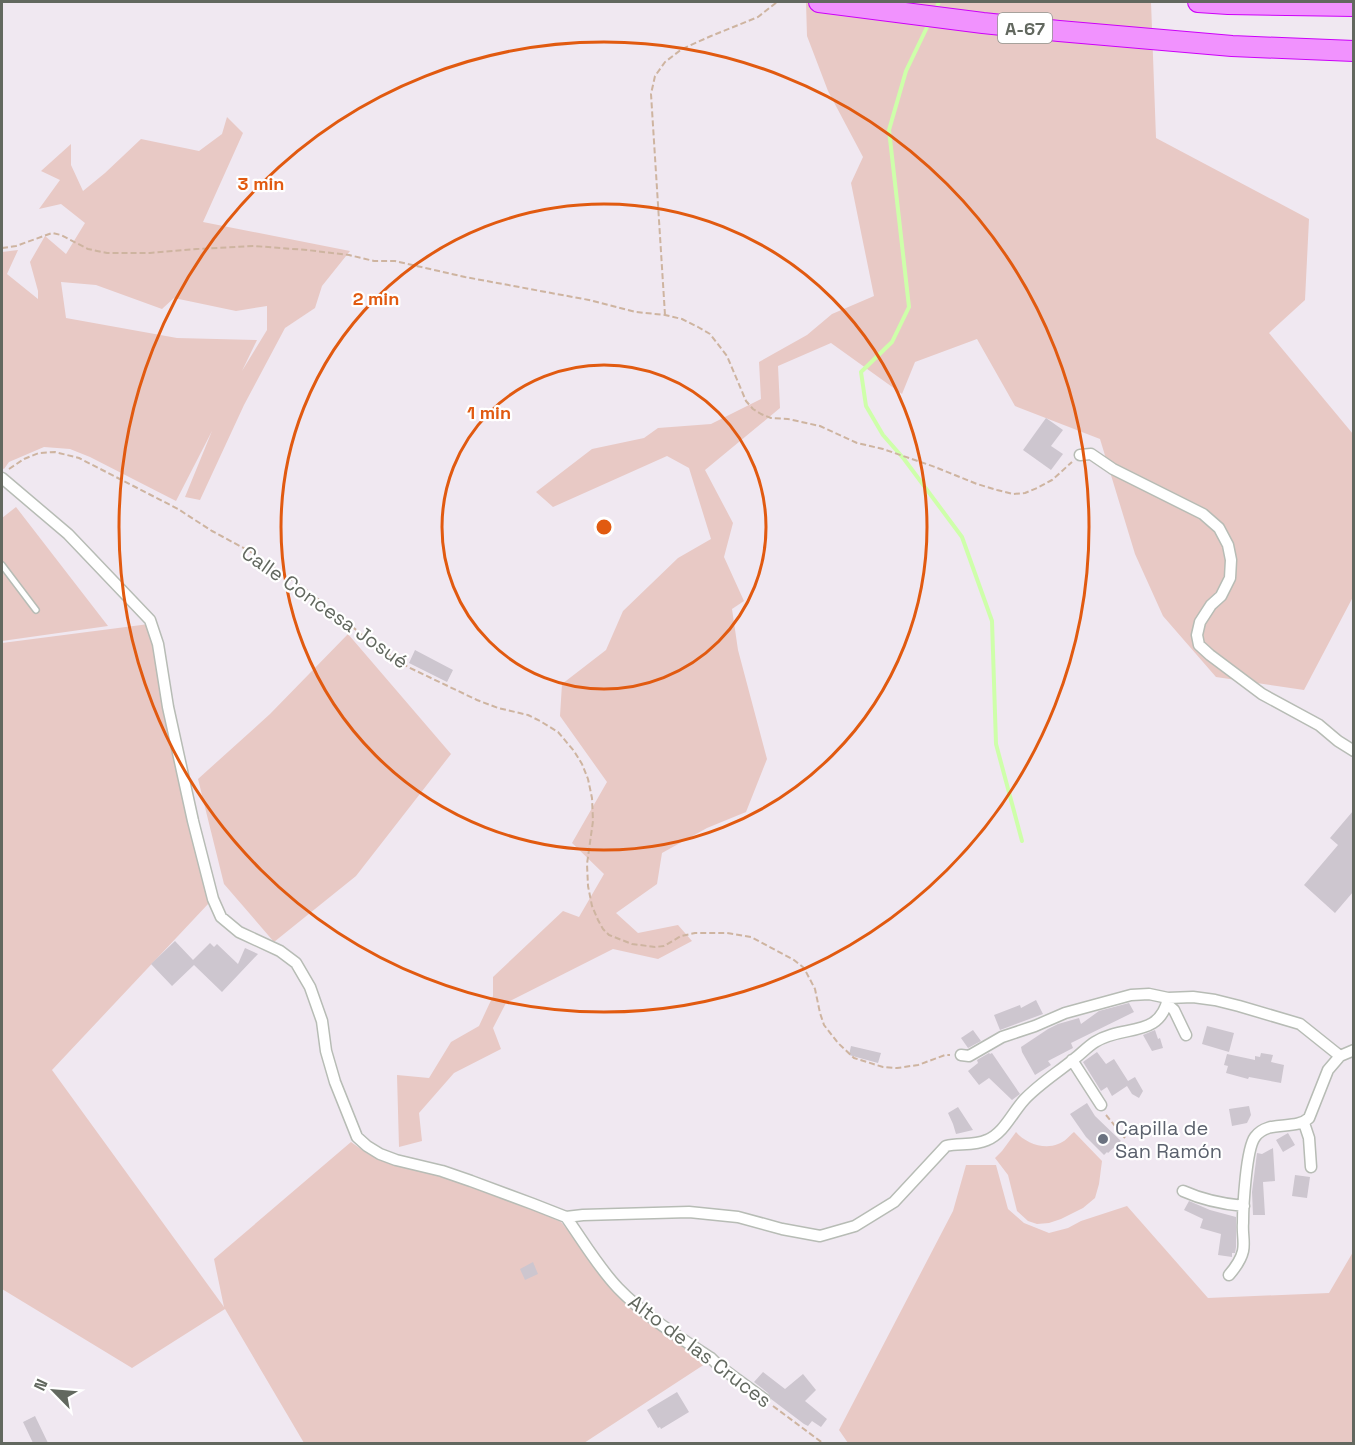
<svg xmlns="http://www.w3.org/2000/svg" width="1355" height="1445" font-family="'Space Grotesk',sans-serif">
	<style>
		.green { fill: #e8c9c5; fill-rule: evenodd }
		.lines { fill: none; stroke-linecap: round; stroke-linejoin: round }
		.stream { stroke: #ceffaa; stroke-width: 4 }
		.building { fill: #cdc6cf }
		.service-casing { stroke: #b7bcb5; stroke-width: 8 }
		.minor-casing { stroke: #b7bcb5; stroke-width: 13 }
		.motorway-casing { stroke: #cc00f9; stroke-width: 22 }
		.path { stroke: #ceb4a0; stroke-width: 2; stroke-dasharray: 6 3; stroke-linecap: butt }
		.service { stroke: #fff; stroke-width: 5 }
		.minor { stroke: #fff; stroke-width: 10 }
		.motorway { stroke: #f192fe; stroke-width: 20 }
		.ring { fill: none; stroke: #e15a10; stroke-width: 3 }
		.worship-dot { fill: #6b7280; stroke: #fff; stroke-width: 2 }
		.labels { text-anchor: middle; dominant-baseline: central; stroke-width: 4.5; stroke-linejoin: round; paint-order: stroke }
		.shield { fill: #fff; stroke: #91958f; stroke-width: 1.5 }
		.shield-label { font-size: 18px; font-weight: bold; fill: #62685f }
		.street-label { font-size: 20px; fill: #62685f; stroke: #fff }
		.worship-label { font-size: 20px; fill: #5b616d; stroke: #fff; text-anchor: start }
		.centre { fill: #e15a10; stroke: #fff; stroke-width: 3 }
		.ring-label { font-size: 18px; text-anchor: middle; font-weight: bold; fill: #e15a10; stroke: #fff; stroke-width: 4.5; stroke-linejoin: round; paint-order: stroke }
	</style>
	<rect width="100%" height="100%" fill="#f0e8f1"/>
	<!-- green -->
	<path class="green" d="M806,2h345l5,136 153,81 -4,81 -36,33 84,101 1,161 -50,95 -88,-13 -53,-61 -28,-62 -35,-115 -85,-33 -38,-67 -62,23 -13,32 -71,-51 -53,23 2,42 -75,62 28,53 -9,34 20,44 -12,8 6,41 29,109 -21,53 -39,16 -45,25 -5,31 -41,29 22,20 40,-8 14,16 -34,18 -45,-10 -107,54 -13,25 8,21 -47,24 -35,40 3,28 -23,6 -2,-72 32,3 22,-36 28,-16 14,-30v-19l70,-66 16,6 25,-43 -32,-31 35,-61 -47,-66 2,-32 44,-34 17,-39 55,-53 33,-19 -22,-71 -22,-12 -114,51 -17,-15 56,-43 52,-11 14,-10 53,-4 50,-25 -2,-37 48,-27 25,-21 42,-18 -23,-113 12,-26 -35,-66 -21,-55z
		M227,117l16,16 -40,89 147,29 -28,35 -7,22 -30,20 -41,77 -44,95 -15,-3 27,-66 -36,70 -86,-44 -20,-8 -26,-2 -35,15 -5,7 -2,-1v-216l16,-2 -11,24 31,25v-8l-8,-29 15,-26 21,18 19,-31 -24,-19 -22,5 21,-29 -19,-9 30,-27v21l12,26 22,-18 36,-34 58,12 23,-17zM61,282l35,3 66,24 12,-11 62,13 31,-5v24l-25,41 15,-31 -80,-2 -111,-20z
		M16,507l92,119 -106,15v-123z
		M149,624c18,93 34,188 60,279l-157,167 172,237 -10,-48 137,-117 17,12 24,10 39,8 91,33 39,17 48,59 91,76 5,7 -121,79h-280l-79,-134 -93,59 -130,-79v-646z
		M348,634l103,120 -95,122 -82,66 -50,-58 -26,-105 72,-65z
		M1016,1132c9,11 28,18 42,12 7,-2 11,-8 16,-12l28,29 -3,23 -4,14 -12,10 -22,11 -12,4 -12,1 -9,-3 -11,-10 -9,-36 -13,-17 7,-7z
		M966,1165h30l12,44 16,14 25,10 19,-5 13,-7 46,-15 81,92 121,-5 24,-41v191h-505l-9,-13 114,-219z"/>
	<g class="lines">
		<!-- stream -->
		<path class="stream" d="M935,11l4,-9
			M929,23l-23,48 -17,59 20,177 -17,35 -31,30 5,34 17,29 21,24 58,78 30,84 4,123 26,97"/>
	</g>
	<!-- building -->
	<path class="building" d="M1046,418l17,12 -12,16 12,8 -12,16 -28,-20z
		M415,650l38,20 -6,12 -38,-19z
		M1353,811v81l-18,21 -31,-28 34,-40 -8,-7z
		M175,941l18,19 17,-17 4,4 3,-3 21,20 7,-16 13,6 -36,38 -28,-27 -22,21 -21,-22z
		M1036,1000l7,14 -43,16 -6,-15 26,-10 1,3z
		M1129,1003l5,9 -63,31 2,5 -25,13 3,4 -16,10 -13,-23 -1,-5 27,-18 10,-5 21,-6 2,6 18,-13z
		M1207,1026l27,7 -5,19 -27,-8z
		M973,1030l8,11 -13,7 -7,-10z
		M1155,1030l3,9 2,-1 3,10 -11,3 -9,-16z
		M851,1046l30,7 -3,10 -29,-8z
		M1097,1052l9,12 8,-5 14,22 7,-4 8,14 -4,7 -7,-4 -5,-8 -15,10 -5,-9 -6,4 -18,-29z
		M989,1053l1,1 2,-1 28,41 -8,6 -23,-22 -10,7 -11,-14 10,-8 -1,-3z
		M1261,1053l12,2 -2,7 13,3 -3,18 -32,-6 -1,2 -22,-6 2,-7 -4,-1 3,-11 28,6v-4l5,1z
		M1087,1103l8,13 26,25 -13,12 -1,-1 -3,3 -18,-18 -16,-23z
		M1249,1106l2,9 -4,8 -15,3 -3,-17z
		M958,1107l15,23 -17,4 -3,-10 -5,-11z
		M1288,1133l7,12 -12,7 -7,-12z
		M1273,1148l2,33 -12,1 2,33h-12l-1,-23 5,-39 5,1z
		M1295,1175l15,2 -3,21 -15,-2z
		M1189,1201l21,9 26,7v30l-1,6h-3v4l-14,-2 3,-21 -21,-6 3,-9 -19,-9z
		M533,1262l5,12 -13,6 -5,-11z
		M763,1372l22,17 18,-15 13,16 -11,11 22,18 -6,8 -9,-6 -4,5 -4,-2 -33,-25 -3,-6 -14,-11z
		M677,1392l12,20 -28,17 -1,-2 -2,1 -11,-18z
		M35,1416l13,27h-15l-10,-21z"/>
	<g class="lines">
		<defs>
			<path id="service" d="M2,565l34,45"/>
			<path id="minor" d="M1080,455l11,-1 22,15 90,45 16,14 9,17 3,15 -1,18 -9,18 -10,9 -11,17 -3,13 2,10 11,10 52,39 57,31 19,16 16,10
				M2,478l66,56 82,86 8,24 10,63 25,114 20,78 8,18 18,15 41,19 16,12 14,24 12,34 4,30 9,31 22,55 10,9 13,8 16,6 46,11 29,10 62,23 33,13 17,-2 106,-3 49,5 44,12 38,7 35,-10 39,-24 52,-56c13,-3 28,0 41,-6 17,-7 25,-27 37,-40 15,-16 33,-27 50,-41 7,-5 13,-12 21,-17 28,-18 65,-3 73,-44
				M1167,1004l7,6 12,25
				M961,1055l8,1 33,-19 33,-11 30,-13 66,-18 18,-1 19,4 25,-1 22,3 24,6 61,18 40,32
				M1072,1060l29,45
				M1304,1123l5,15 2,29
				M1183,1191c20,9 39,13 61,15
				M566,1217c17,24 32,50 52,71 27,28 61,49 93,70l8,8 45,33
				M1229,1275c6,-7 12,-15 14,-24 2,-9 -1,-18 0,-28 0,-16 3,-74 12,-86 13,-18 40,-6 54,-19l19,-48 12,-14 14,-6"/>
			<path id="motorway" d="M819,2l164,21 76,8 173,15 122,5
				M1198,2l30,2 126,2"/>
		</defs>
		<!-- service casing -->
		<use href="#service" class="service-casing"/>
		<!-- minor casing -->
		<use href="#minor" class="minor-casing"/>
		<!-- motorway casing -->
		<use href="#motorway" class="motorway-casing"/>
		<!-- path -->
		<path class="path" d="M2,248l14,-2 36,-13 9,2 27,14 19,4h43l47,-4 57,-3 53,4 42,5 25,6h21l70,16 124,23 47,12 29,3 17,4 16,8 12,7 17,22 19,45 7,8 8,5 10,4 17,1 32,7 37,17 26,6 52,18 42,17 20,6 16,4 12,-1 12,-5 15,-8 20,-18
			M665,315l-14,-221 4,-18 10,-14 17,-13 29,-13 47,-19 19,-15
			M9,469l15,-10 15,-6 16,-1 24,6 99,51 34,22 39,21 57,39 73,59 27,17 69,33 21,8 30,7 12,6 18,11 16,19 8,13 6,15 4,19 1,23 -6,43 1,22 4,20 6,14 5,9 6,6 23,9 23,3 9,-1 17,-10 14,-3h32l24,4 43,23 10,8 11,21 5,24 4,12 14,18 16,15 29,9 14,1 21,-3 27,-10h5
			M1106,1115l19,23
			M773,1406l51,38"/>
		<!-- service -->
		<use href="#service" class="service"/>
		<!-- minor -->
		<use href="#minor" class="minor"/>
		<!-- motorway -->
		<use href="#motorway" class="motorway"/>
	</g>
	<!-- distance rings -->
	<g class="ring">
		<circle cx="604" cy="527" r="162"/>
		<circle cx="604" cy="527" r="323"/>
		<circle cx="604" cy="527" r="485"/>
	</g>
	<!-- markers -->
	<circle class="worship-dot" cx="1103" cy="1139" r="6"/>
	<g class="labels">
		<!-- shield labels -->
		<rect class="shield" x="998" y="13" width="54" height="30" rx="4.5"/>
		<g class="shield-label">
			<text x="1025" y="28">A-67</text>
		</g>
		<!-- street labels -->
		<g class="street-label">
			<text transform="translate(325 607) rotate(35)">Calle Concesa Josué</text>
			<text transform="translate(700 1351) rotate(37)">Alto de las Cruces</text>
		</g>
		<!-- worship labels -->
		<g class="worship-label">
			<text x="1115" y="1128">Capilla de<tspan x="1115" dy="23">San Ramón</tspan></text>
		</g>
	</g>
	<circle cx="604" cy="527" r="9" class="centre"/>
	<g class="ring-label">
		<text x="261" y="190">3 min</text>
		<text x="376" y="305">2 min</text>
		<text x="489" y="419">1 min</text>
	</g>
	<!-- border -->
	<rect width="1355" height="1445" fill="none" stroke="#62685f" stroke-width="6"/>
	<!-- north arrow -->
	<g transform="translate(54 1391) rotate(295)" stroke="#ffffff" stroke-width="4.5" paint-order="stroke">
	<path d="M0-4.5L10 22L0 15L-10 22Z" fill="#62685f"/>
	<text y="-9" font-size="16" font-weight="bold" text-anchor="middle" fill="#62685f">N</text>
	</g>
</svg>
